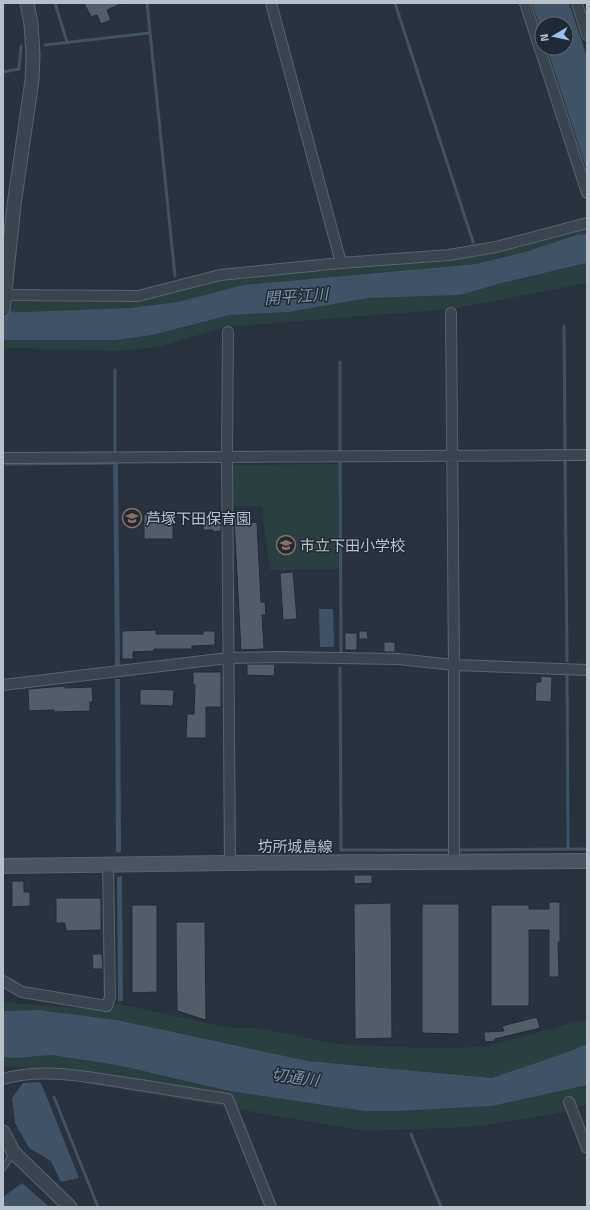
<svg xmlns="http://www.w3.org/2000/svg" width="590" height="1210" font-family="'Titillium Web','Noto Sans JP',sans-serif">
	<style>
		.green { fill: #293f40 }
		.water { fill: #3f5266 }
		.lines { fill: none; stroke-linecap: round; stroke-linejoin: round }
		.stream { stroke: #3f5266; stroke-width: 3 }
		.building { fill: #515e69; stroke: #222c36 }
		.service-casing { stroke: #59636c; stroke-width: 7 }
		.minor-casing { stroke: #59636c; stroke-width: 12 }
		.tertiary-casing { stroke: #59636c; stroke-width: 15 }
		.secondary-casing { stroke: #59636c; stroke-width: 16 }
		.service { stroke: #3b454f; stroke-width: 5 }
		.minor { stroke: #3b454f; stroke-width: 10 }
		.tertiary { stroke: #3b454f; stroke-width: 13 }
		.secondary { stroke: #4a5561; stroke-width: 14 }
		.labels { text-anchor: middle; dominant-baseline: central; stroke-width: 3; stroke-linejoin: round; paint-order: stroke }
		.poi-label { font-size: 15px; fill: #b8c0c9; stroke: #202a34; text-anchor: start }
		.street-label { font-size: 15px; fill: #b8c0c9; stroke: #202a34 }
		.water-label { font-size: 16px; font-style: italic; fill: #7b93aa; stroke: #202a34 }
	</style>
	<rect width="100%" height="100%" fill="#28333f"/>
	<!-- green -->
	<path class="green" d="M587,228v6l-11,1 -51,17 -49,12 -233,21 -65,17 -49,6 -106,4 -20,-1v-9l137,-3 88,-21 249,-23z
		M587,263v20l-135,26 -226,18 -69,20 -37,4 -117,-3v-8h113l36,-5 78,-20 59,-3 80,-14 91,-3 42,-12z
		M338,464l1,105 -69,1 -8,-64h-29l-1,-41z
		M3,1002l104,8 9,-6 13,2 96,21 39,2 72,15 88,4 59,-1 85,-23 19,-4v24l-19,8 -76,26 -184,-17 -191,-41 -78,-10 -36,1z
		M51,1055l66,10 112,26 135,20h35l93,-5 95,-21v20l-37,10 -79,12 -105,4 -283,-48 -18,-14 -62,-2v-10l11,1z"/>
	<!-- water -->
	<path class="water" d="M532,3h37l18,54v114l-40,-123h19v-24h-24v9z
		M587,234v29l-85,20 -42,12 -91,3 -80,14 -59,3 -78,20 -36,5h-113v-29l20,1 106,-4 49,-6 65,-17 233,-21 49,-12 51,-17z
		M113,462h5l2,203h-5z
		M319,609h14l1,38h-14z
		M115,679h5l1,173 -2,1 -3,-1z
		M122,876l1,125h-5l-1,-124z
		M39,1010l78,10 191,41 184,17 76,-26 19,-8v41l-95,21 -93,5h-35l-135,-20 -112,-26 -66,-10 -37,3 -11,-1v-46z
		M40,1082l4,8 35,88 -18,4 -10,-21 -22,-13 -14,-25 -3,-25 11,-15z
		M22,1183l24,21 3,3h-46v-10z"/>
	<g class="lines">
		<!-- stream -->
		<path class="stream" d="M55,3l12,39
			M147,3l28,273
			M395,3l78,239
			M45,45l104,-12
			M3,72l16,-3 2,-23
			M564,326l1,123
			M340,362v90
			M115,453v-83
			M340,462l1,190
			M565,462l2,199
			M6,464l107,-1
			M340,668l1,182h109
			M567,676l1,173
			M460,850l127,-1
			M54,1097l44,110
			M411,1134l30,73"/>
	</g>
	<!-- building -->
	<path class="building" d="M84,3h38l-15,7 4,10 -10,4 -4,-9 -6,2z
		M247,509l1,14 9,-1 4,80h4l1,13h-4l2,34 -23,1 -7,-133h2l-1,-7z
		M144,514h29v25h-29z
		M221,517v14l-8,1v-2h-10v-12z
		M293,572l4,47 -14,1 -3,-47z
		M156,630v4h47v-3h12v14l-23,1v3h-38v2l-21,1v7h-11v-28z
		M359,631h8l1,8h-9z
		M345,633h12v17h-12z
		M384,642h11v10h-11z
		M247,664h28l-1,12 -27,-1z
		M193,672h28v35h-15v31h-20l1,-24h7l1,-29h-2z
		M541,676l11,1 -1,25 -16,-1 1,-19h5z
		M65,686v2l27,-1 1,15h-3v9l-36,1v-2l-25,1 -1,-22z
		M140,689l34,1 -1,16 -33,-1z
		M354,875h18v8l-18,1z
		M12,881h12v11h6v14l-18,1z
		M56,898h45v32l-35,1 -1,-8h-9z
		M549,902h11v40h-2l1,35h-10v-47h-20v76h-38v-101h38v4h20z
		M391,903l1,135 -37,1 -1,-135z
		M422,904h37v130l-37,-1z
		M132,905h25v87l-25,1z
		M176,922h29l1,98 -29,-9z
		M92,954h10l1,15h-10z
		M537,1017l3,11 -45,11v2l-10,1 -1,-10 20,-1 -2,-5z"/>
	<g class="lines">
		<defs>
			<path id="service" d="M3,1168l10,-14"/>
			<path id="minor" d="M271,3l70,260
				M525,3l62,190
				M577,3l10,32
				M4,295l134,1 82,-21 121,-12 108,-8 47,-8 91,-24
				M451,313l3,352v197
				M228,332l-1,125 3,406
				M3,458l584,-3
				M3,685l225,-27 52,-1 118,2 56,6 133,5
				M3,981l19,11 85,14 3,-9 -2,-133
				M3,1079c40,-12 84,-2 124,4 34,5 67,11 101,16l43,108
				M569,1102l18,46"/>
			<path id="tertiary" d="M3,310l11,-105 18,-125 1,-25 -2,-31 -4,-21
				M3,1132l11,21 56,54"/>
			<path id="secondary" d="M3,866l227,-3 357,-2"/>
		</defs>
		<!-- service casing -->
		<use href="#service" class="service-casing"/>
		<!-- minor casing -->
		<use href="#minor" class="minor-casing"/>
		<!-- tertiary casing -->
		<use href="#tertiary" class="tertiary-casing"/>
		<!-- secondary casing -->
		<use href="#secondary" class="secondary-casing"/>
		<!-- service -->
		<use href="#service" class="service"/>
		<!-- minor -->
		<use href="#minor" class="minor"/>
		<!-- tertiary -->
		<use href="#tertiary" class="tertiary"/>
		<!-- secondary -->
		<use href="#secondary" class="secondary"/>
	</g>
	<!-- icons -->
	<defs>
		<symbol id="school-ring" viewBox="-11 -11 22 22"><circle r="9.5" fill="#202a34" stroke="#8d6e63" stroke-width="1.5"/><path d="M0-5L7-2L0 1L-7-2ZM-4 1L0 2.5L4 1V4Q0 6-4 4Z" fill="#8d6e63"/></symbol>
	</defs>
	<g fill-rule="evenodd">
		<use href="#school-ring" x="121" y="507" width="22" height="22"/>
		<use href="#school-ring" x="275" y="534" width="22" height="22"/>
	</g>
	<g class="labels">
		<!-- poi labels -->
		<g class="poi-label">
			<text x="146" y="518">芦塚下田保育園</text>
			<text x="300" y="545">市立下田小学校</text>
		</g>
		<!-- street labels -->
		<g class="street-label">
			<text x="295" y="846">坊所城島線</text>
		</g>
		<!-- water labels -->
		<g class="water-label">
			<text transform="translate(296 296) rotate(-4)">開平江川</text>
			<text transform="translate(295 1077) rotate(8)">切通川</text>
		</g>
	</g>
	<!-- border -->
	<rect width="590" height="1210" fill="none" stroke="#b8c0c9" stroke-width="8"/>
	<!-- north arrow -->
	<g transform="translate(554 36) rotate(261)"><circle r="19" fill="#202a34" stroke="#5d6670"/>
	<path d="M0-3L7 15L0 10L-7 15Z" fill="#96c0f0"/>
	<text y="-6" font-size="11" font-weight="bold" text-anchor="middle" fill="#b8c0c9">N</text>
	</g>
</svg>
